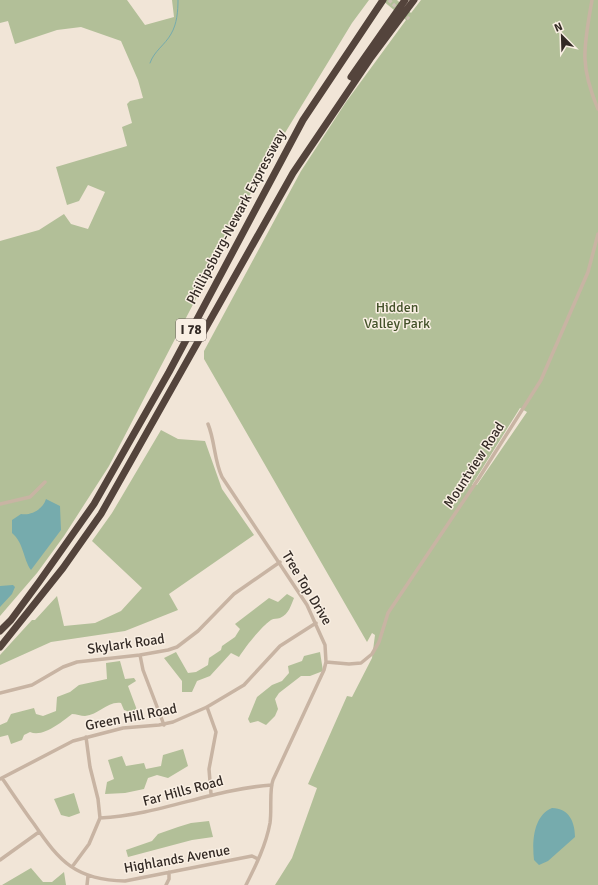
<svg xmlns="http://www.w3.org/2000/svg" width="598" height="885" font-family="Signika,sans-serif">
	<style>
		.green { fill: #b2bf98; fill-rule: evenodd }
		.water { fill: #76abad }
		.lines { fill: none; stroke-linecap: round; stroke-linejoin: round }
		.stream { stroke: #76abad; stroke-width: 1 }
		.minor-tunnel { stroke: #cbc0b3; stroke-width: 3.5; stroke-dasharray: 3.5 2; stroke-linecap: butt }
		.minor { stroke: #c8b4a3; stroke-width: 3.5 }
		.motorway { stroke: #54443c; stroke-width: 7 }
		.labels { text-anchor: middle; dominant-baseline: central; stroke-width: 3; stroke-linejoin: round; paint-order: stroke }
		.shield { fill: #f9efe3; stroke: #6e655e; stroke-width: 1 }
		.shield-label { font-size: 13px; font-weight: bold; fill: #332a25 }
		.street-label { font-size: 14px; fill: #332a25; stroke: #f9efe3 }
		.park-label { font-size: 14px; fill: #435129; stroke: #f9efe3 }
	</style>
	<rect width="100%" height="100%" fill="#f1e5d7"/>
	<!-- green -->
	<path class="green" d="M0,0h127l18,25 29,-8 -2,-17h197l-17,23 -86,141 -157,302 -45,70 -27,37 -37,43v-375l39,-11 25,-16 7,10 17,5 17,-37 -17,-7 -9,16 -12,4 -11,-38 71,-21 -5,-19 10,-4 -5,-19 3,-3 13,-3 -5,-18 -17,-39 -40,-14 -24,3 -42,14 -7,-23 -8,2z
		M382,0h15l14,13 10,-13h177v885h-323l17,-27 25,-70 -9,-4 39,-88 5,1 20,-39 3,-23 -3,-2 -5,9 -163,-283v-8l97,-180 45,-69 60,-82zM520,408l7,4 -50,73h-5z
		M161,430l17,9 27,2 17,48 32,46 -85,59 9,16 -53,21 -74,11 -51,23v-10l32,-35h3l22,-24 7,30 31,-3 26,-12 21,-23 -50,-47 20,-28z
		M287,594l7,4c-3,7 -5,16 -14,20 -3,1 -6,0 -9,2 -11,8 -25,26 -32,37l-8,-4 -21,23 -13,5 -5,11h-10v-11l-18,-23 12,-6 12,21 8,-1 12,-7 1,-7 12,-8 1,-4 13,-9 5,-8 -5,-5 34,-26 9,4z
		M320,652l3,19 -13,5h-9l-22,17 -4,6 3,10 -3,7 -9,9 -8,-4 -8,2 -2,-4 9,-22 15,-12 10,-4 7,-8 -1,-7 14,-5 2,-5z
		M120,661l5,18 9,-1 2,3 -8,5 9,24 -4,3 -9,-3 -3,-7c-14,-2 -22,12 -36,13 -4,0 -9,-2 -13,-2 -9,7 -29,24 -42,18l-6,3 -2,5 -11,4 -3,-9 -8,2v-12l7,-3 4,-8 23,-6 2,6 7,2 13,-5 1,-14 13,-5 9,-7 28,-6 -1,-16z
		M183,749l5,17 -20,12 -11,-3 -9,3 -4,11 -19,4 -20,1 2,-12 7,-3 -6,-19 14,-4 4,10 18,-3 2,6 15,-3 2,-11z
		M74,793l6,20 -11,4 -8,-2 -7,-16z
		M209,821l4,16 -21,3 -64,17 -2,-7 26,-9 6,-7 20,-7 13,-4z
		M31,868l12,14h9l12,-10 2,13h-64z"/>
	<!-- water -->
	<path class="water" d="M46,499l14,7 1,24 -30,40c-8,-11 -7,-27 -19,-37v-13l9,-6c10,2 22,-5 25,-15z
		M13,585l2,2 -3,7 -12,13v-21z
		M552,808c17,0 23,14 23,29l-27,24 -9,4 -5,-5c-2,-18 -1,-44 18,-52z"/>
	<g class="lines">
		<!-- stream -->
		<path class="stream" d="M150,63c4,-12 15,-18 21,-29 6,-10 7,-23 7,-34"/>
		<!-- minor-tunnel -->
		<path class="minor-tunnel" d="M389,0l9,9
			M403,13l6,6"/>
		<!-- minor -->
		<path class="minor" d="M592,0c-8,47 -13,64 6,109
			M208,424c7,17 6,36 14,53l85,128 18,40 1,17 -2,8 -51,110c-4,11 -1,30 -3,43 -4,22 -14,42 -24,62
			M0,504l30,-7 15,-15
			M140,655l3,15 21,55
			M326,662l23,2 12,-1 11,-9 7,-12 9,-29 91,-135 62,-98 47,-108 10,-38
			M0,693l32,-8 31,-18 14,-5 63,-7 28,-5 9,-3 21,-16 36,-37 46,-32
			M207,707l9,25 -7,37 2,25
			M2,778c11,16 21,31 32,46 26,38 42,56 91,57l127,-25 6,3
			M0,779l73,-38 50,-13 36,-3 14,-3 34,-15 37,-22 36,-39 36,-23
			M100,818c59,-3 113,-29 172,-33
			M0,860l39,-28
			M72,867l17,-23 11,-26 -2,-19 -8,-32 -4,-30
			M87,885l1,-9
			M166,885l3,-6v-7"/>
		<!-- motorway -->
		<path class="motorway" d="M351,77l54,-77
			M0,631l11,-11 28,-38 55,-78 75,-132 134,-252 80,-120
			M0,647l63,-79 38,-54 192,-341 77,-114 44,-59"/>
	</g>
	<g class="labels">
		<!-- shield labels -->
		<rect class="shield" x="176" y="319" width="30" height="22" rx="3"/>
		<g class="shield-label">
			<text x="191" y="330">I 78</text>
		</g>
		<!-- street labels -->
		<g class="street-label">
			<text transform="translate(236 217) rotate(-62)">Phillipsburg-Newark Expressway</text>
			<text transform="translate(474 465) rotate(-57)">Mountview Road</text>
			<text transform="translate(307 588) rotate(59)">Tree Top Drive</text>
			<text transform="translate(126 644) rotate(-8)">Skylark Road</text>
			<text transform="translate(131 717) rotate(-11)">Green Hill Road</text>
			<text transform="translate(183 791) rotate(-15)">Far Hills Road</text>
			<text transform="translate(177 859) rotate(-10)">Highlands Avenue</text>
		</g>
		<!-- park labels -->
		<g class="park-label">
			<text x="397" y="307">Hidden<tspan x="397" dy="16">Valley Park</tspan></text>
		</g>
	</g>
	<!-- north arrow -->
	<g transform="translate(562 36) rotate(337)" stroke="#f9efe3" stroke-width="3" paint-order="stroke">
	<path d="M0-3L7 15L0 10L-7 15Z" fill="#332a25"/>
	<text y="-6" font-size="11" font-weight="bold" text-anchor="middle" fill="#332a25">N</text>
	</g>
</svg>
